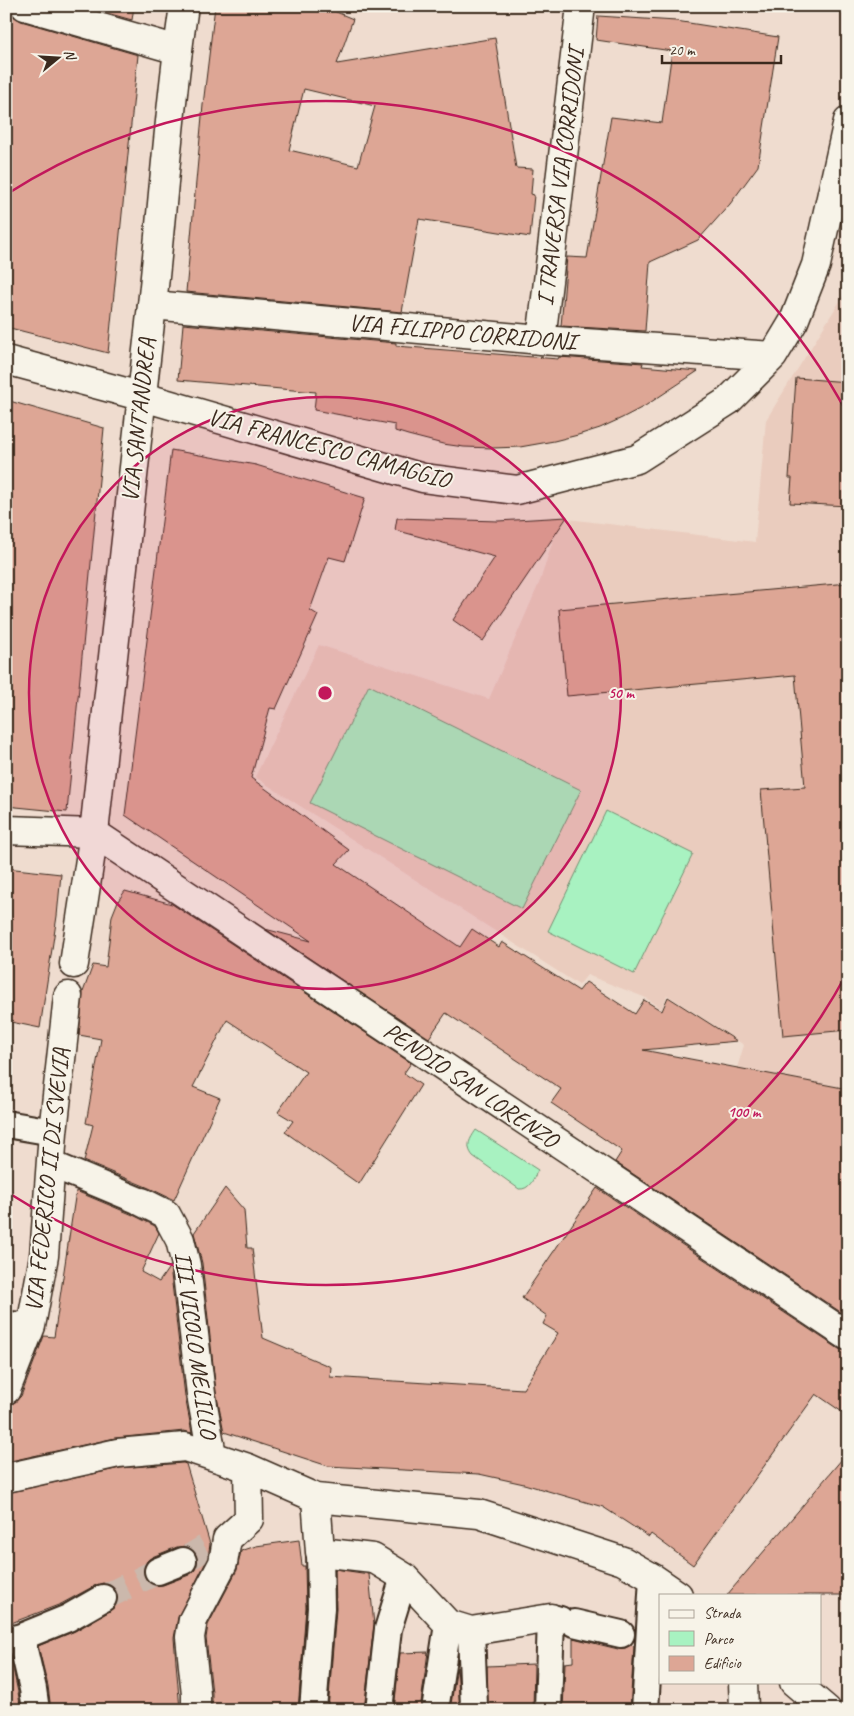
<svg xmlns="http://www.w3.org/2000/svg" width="854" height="1716" font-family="Caveat,sans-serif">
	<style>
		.built { fill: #eaccbe }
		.green { fill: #a8f2c1; stroke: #728e70 }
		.building { fill: #dda695; stroke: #3b2a1e; fill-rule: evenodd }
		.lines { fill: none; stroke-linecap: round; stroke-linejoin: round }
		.pedestrian-tunnel { stroke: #cbb8ac; stroke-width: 26; stroke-dasharray: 26 13; stroke-linecap: butt }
		.pedestrian-casing { stroke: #3b2a1e; stroke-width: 30 }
		.minor-casing { stroke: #3b2a1e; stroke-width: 31 }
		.tertiary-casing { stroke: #3b2a1e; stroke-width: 31 }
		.pedestrian { stroke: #f7f3e8; stroke-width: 26 }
		.minor { stroke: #f7f3e8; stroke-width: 28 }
		.tertiary { stroke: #f7f3e8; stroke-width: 28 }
		.ring { fill: none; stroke: #c2185b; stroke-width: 2.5 }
		.labels { text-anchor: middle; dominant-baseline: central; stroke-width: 4; stroke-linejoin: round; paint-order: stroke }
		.street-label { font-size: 24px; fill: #3b2a1e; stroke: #f7f3e8 }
		.centre { fill: #c2185b; stroke: #f7f3e8; stroke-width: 2.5 }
		.ring-label { font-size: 15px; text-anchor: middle; font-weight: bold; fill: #c2185b; stroke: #f7f3e8; stroke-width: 4; stroke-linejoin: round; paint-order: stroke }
	</style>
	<rect width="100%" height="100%" fill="#efdccf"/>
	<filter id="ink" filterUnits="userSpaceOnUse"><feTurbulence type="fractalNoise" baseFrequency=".02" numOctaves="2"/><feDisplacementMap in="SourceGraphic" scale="10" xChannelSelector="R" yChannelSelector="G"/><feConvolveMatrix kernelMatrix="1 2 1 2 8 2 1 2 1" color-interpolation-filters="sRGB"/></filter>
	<g filter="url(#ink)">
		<!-- built -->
		<path class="built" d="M848,288v801l-111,-21 7,-23 -77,-50 -5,14 -18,-12 -57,-22 -8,10 -324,-208 64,-132 170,54 51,-118 20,-63 195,24 11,-122z"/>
		<!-- green -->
		<path class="green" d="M369,685l212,105 -59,119 -212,-106z
			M606,811l87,43 -59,120 -86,-43z
			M476,1130l62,40c-5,9 -8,20 -19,19l-46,-33c-8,-10 -3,-17 3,-26z"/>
		<!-- building -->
		<path class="building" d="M6,6h4l3,10 8,5 117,34 -30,298 -102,-26z
			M82,6h52l-2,14z
			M215,6h107l31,13 -16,45 158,-26 21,130 17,1 -2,25 3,1 -4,42 -111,-18 -17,93 -216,-20 17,-187zM304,89l71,17 -17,60 -69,-16z
			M598,16l78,5 102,16 -20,129 -28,38 -32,36 -48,22 -5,69 -84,-5 6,-69 20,1 24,-141 51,6 10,-72 -76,-11z
			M183,324l213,19v3l162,13 1,-2 84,6 -1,3 56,5 -53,35 -23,12 -22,10 -22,7 -24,6 -34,6 -27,1 -29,-1 -21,-3 -35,-9 -13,-4v-6l-81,-15 2,-18 -138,-12z
			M796,378l52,4v124l-58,-3 2,-25h-3z
			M6,400l98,28 -37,384 -61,-6z
			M171,450l85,15 109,33 -20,63 -16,-4 -19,53 8,5 -42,94 -6,-1 -19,70 98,72 -13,14 124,83 12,-18 27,18 3,-5 77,49 7,-9 49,32 9,-14 18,11 6,-14 69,44 -94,9 205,39v228l-233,-155 7,-11 -71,-48 10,-14 -115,-76 -17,25 -164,-109 46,12 -186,-126z
			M567,517l-84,124 -30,-21 42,-63 -100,-27 2,-12 101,3z
			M848,583v447l-65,6 -22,-246 44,-3 -10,-112 -228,21 -8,-87z
			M6,868l55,6 -4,42 -17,112 -34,-7z
			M125,891l47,13 239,159 -7,10 17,12 -62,99 -74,-52 8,-11 -15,-9 28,-40 -79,-52 -34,67 27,11 -46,102 -25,-12 -65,-27 9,-36 -7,-2 15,-84 -22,-4 4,-43 10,-27 13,2 6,-51 6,-15z
			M225,1188l19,22 3,38h5l11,90 68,29 -1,10 193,12 35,-56 -15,-9 4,-8 -25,-18 75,-110 242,161 9,3v64l-32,-22 -123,171 -42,-31 -2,3 -46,-30 -79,-23 -45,-10 -151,-8 -104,-34 -8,-40 -14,-129 -8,-30z
			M76,1191l57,24 22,11 4,7 -18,39 18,10 11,-16 15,130 7,37 -8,-2 -69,7 -109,24v-57l9,-3 6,-6 23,-60 10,1z
			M848,1452v143h-121z
			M183,1463l3,1 24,80 -2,14 -30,59 -4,21 6,72h-129l-3,-24 -10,-40 37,-15 35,-20 6,-6 2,-7 -2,-7 -5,-6 -8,-2 -7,2 -35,19 -55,21v-132l114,-25zM186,1546l7,4 4,6 1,8 -4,7 -5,4 -26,10 -8,1 -7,-4 -4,-6 -1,-7 4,-8 5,-4 25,-10z
			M299,1540l3,26h3l1,42 -8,102h-86v-17l-6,-55 2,-13 29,-55 4,-19 15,-5z
			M335,1569l34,5 5,51 -10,85h-36l8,-101z
			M573,1638l45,11 7,-1 6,-3 3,1 -4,64h-67l2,-47 8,-1z
			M428,1652l-8,58h-26l6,-57z
			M10,1655l8,37 3,18h-15v-54z
			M534,1664l-1,46h-45l-1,-44z
			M457,1667l3,43h-10z"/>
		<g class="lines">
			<!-- pedestrian-tunnel -->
			<path class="pedestrian-tunnel" d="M183,1561l27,-16
				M103,1598l55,-27"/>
			<defs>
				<path id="pedestrian" d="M6,1124l47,8
					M51,1164l91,38
					M6,1325l25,1
					M158,1571l25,-10
					M574,1623l47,11
					M471,1631l3,75
					M21,1637l47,-19 35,-20
					M6,1641l15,-4 12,52 3,21
					M313,1710l8,-102 -1,-56
					M379,1710l9,-81 16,-52
					M435,1710l13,-86
					M548,1710l3,-92 9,2
					M645,1710l8,-132"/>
				<path id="minor" d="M25,6l153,44
					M152,305l389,35 232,16
					M541,340l39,-326
					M6,360l134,36 283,82 94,12 120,-31 91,-58 45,-45 21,-35 22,-56 32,-144
					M74,964l20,-131
					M142,1202l24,12 14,26 6,25 15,129 11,61
					M6,1390l25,-64 13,-70 9,-124 15,-136
					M6,1478l112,-25 67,-6 63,21 68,30 163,16 144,47 30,17 25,17
					M316,1498l4,54 53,6 31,19 44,47 23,7 80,-13
					M743,1682l1,28
					M794,1682l33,28
					M196,1710v-15l-6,-58 3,-17 30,-57 4,-24 22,-20 -1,-51"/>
				<path id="tertiary" d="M6,830l88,3
					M94,833l754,503
					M94,833c19,-176 37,-352 58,-528 11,-99 17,-200 32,-299"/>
			</defs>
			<!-- pedestrian casing -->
			<use href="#pedestrian" class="pedestrian-casing"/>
			<!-- minor casing -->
			<use href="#minor" class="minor-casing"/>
			<!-- tertiary casing -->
			<use href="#tertiary" class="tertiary-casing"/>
			<!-- pedestrian -->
			<use href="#pedestrian" class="pedestrian"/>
			<!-- minor -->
			<use href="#minor" class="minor"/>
			<!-- tertiary -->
			<use href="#tertiary" class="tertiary"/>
		</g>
	</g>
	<!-- distance rings -->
	<circle cx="325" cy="693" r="296" fill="#c2185b" fill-opacity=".12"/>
	<g class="ring">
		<circle cx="325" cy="693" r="296"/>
		<path d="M848 971A592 592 0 0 1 7 1192M7 194A592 592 0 0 1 848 415"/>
	</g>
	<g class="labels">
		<!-- street labels -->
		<g class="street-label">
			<text transform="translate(560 177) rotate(-83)">I TRAVERSA VIA CORRIDONI</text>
			<text transform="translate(462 332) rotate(5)">VIA FILIPPO CORRIDONI</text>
			<text transform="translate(138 420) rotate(-84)">VIA SANT'ANDREA</text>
			<text transform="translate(329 448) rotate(15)">VIA FRANCESCO CAMAGGIO</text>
			<text transform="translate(471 1085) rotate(34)">PENDIO SAN LORENZO</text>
			<text transform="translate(47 1180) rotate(-84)">VIA FEDERICO II DI SVEVIA</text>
			<text transform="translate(196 1345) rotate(82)">III VICOLO MELILLO</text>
		</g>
	</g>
	<circle cx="325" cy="693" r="8" class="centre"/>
	<g class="ring-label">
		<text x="621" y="698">50 m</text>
		<text x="744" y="1117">100 m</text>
	</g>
	<!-- margin -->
	<rect width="854" height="1716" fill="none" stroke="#f7f3e8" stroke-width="25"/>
	<rect x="12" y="12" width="829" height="1691" fill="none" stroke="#3b2a1e" stroke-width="2" filter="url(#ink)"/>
	<!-- legend -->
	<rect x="659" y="1594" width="162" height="90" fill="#f7f3e8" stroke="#aca397"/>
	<rect x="669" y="1610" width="25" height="8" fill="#f7f3e8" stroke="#aca397"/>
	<text x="704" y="1618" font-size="15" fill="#3b2a1e">Strada</text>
	<rect x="669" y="1631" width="25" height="15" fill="#a8f2c1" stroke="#aca397"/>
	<text x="704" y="1644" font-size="15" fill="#3b2a1e">Parco</text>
	<rect x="669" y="1656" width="25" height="15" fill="#dda695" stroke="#aca397"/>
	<text x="704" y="1668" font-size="15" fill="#3b2a1e">Edificio</text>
	<!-- north arrow -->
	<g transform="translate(58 58) rotate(72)" stroke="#f7f3e8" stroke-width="4" paint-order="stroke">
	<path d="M0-4L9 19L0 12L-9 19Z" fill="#3b2a1e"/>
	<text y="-8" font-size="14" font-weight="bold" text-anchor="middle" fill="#3b2a1e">N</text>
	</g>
	<!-- scale -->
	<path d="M662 55v8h119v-8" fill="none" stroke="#3b2a1e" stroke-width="2.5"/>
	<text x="669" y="55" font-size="15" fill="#3b2a1e" stroke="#f7f3e8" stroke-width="4" paint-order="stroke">20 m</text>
</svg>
